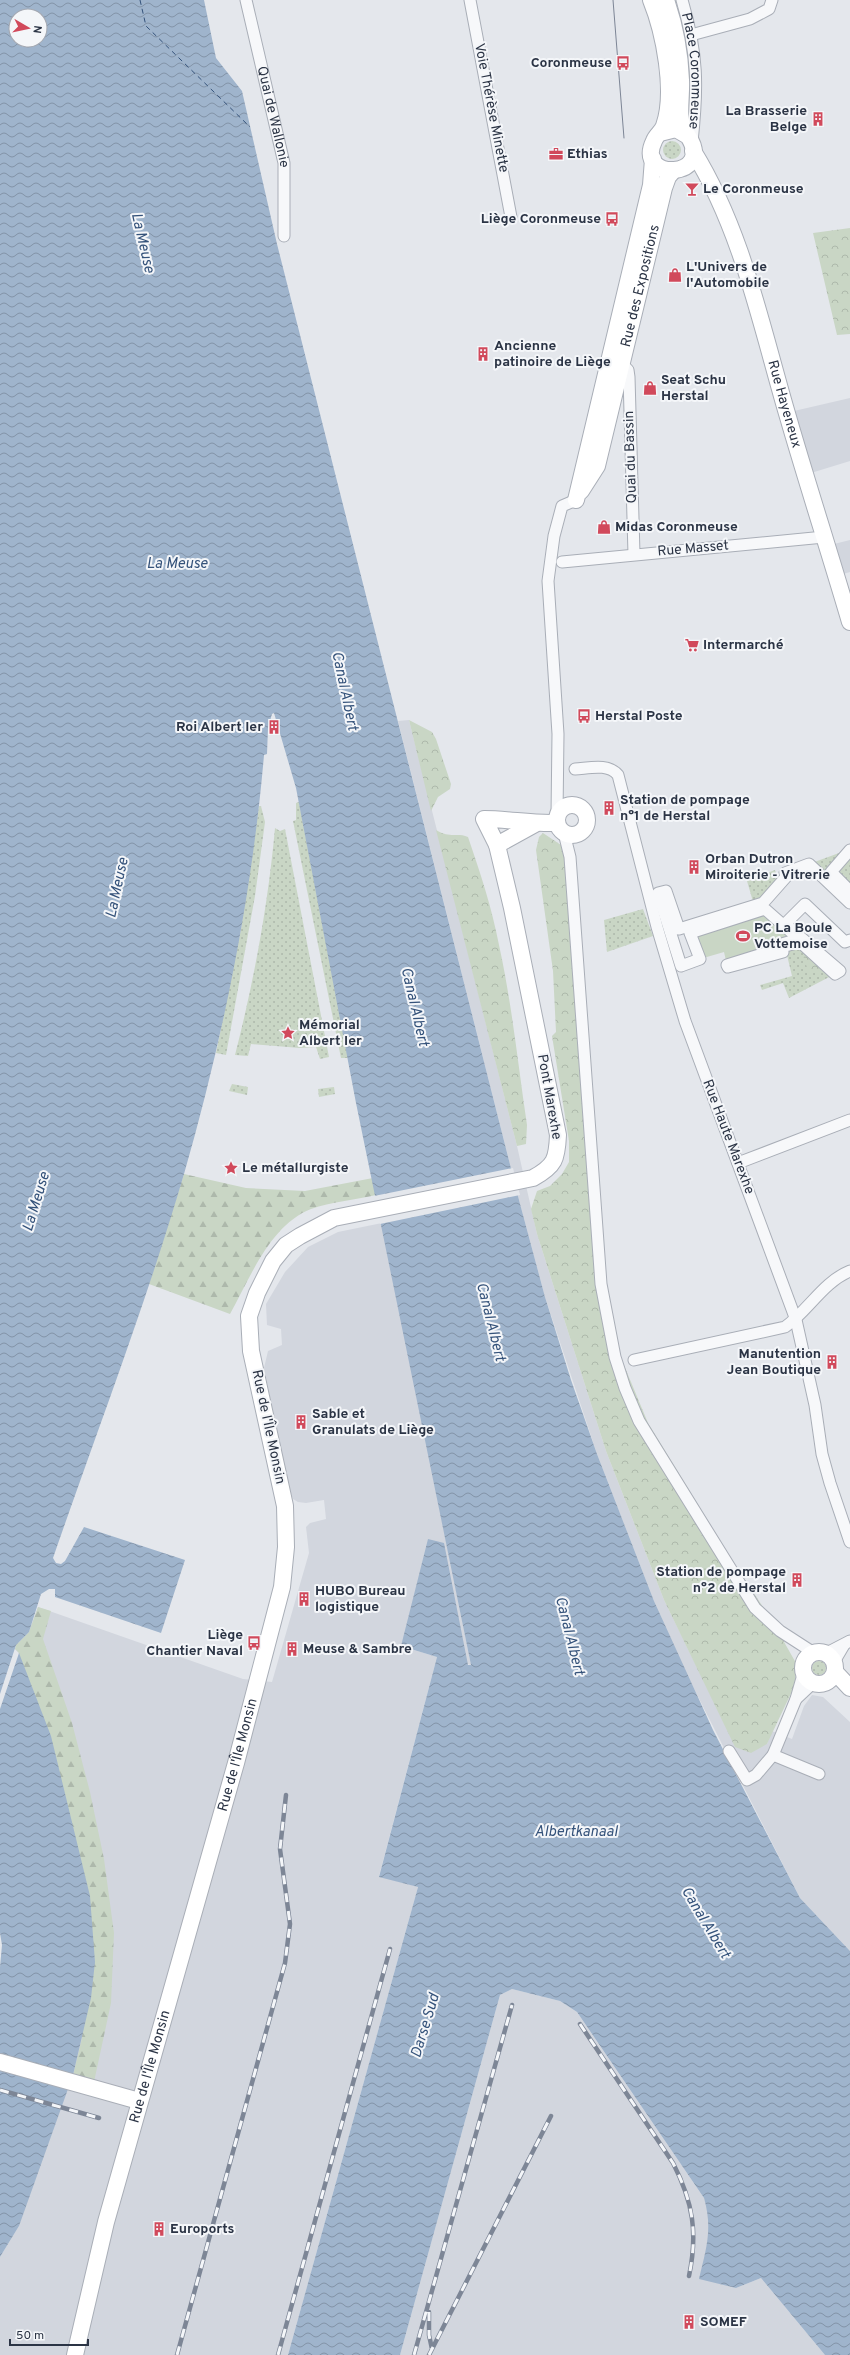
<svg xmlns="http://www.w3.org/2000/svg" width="850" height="2355" font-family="Overpass,sans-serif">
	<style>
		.built { fill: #d2d6de }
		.grass { fill: url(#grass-dots) }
		.forest { fill: url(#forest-firs) }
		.park { fill: url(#park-crowns) }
		.pitch { fill: #c9d6c5 }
		.water { fill: url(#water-waves); fill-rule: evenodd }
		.pier { fill: #e4e7ec }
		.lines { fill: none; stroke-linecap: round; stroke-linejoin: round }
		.ferry { stroke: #34527a; stroke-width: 1; stroke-dasharray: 5 4; stroke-linecap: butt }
		.street-casing { stroke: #a9aeb7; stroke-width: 13 }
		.secondary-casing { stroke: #a9aeb7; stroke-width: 18 }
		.street { stroke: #f7f8fa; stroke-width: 11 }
		.secondary { stroke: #fff; stroke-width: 16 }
		.tram { stroke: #7d8696; stroke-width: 1 }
		.rail-casing { stroke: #7d8696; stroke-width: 4.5 }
		.rail { stroke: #f4f6f9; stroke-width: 3; stroke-dasharray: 9; stroke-linecap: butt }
		.labels { text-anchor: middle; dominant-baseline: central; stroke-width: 4; stroke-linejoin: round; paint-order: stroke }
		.poi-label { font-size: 14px; font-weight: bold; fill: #2b3445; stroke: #f4f6f9; text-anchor: start }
		.street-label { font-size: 14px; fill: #2b3445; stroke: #f4f6f9 }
		.water-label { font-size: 15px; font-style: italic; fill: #34527a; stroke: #f4f6f9 }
	</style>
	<defs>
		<pattern id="grass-dots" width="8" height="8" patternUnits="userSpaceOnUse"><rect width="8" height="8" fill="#c9d6c5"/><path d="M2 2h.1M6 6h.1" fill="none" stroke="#adb8ab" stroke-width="1.8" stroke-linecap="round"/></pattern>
		<pattern id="forest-firs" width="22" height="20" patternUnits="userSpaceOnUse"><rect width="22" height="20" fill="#c9d6c5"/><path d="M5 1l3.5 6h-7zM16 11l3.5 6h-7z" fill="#adb8ab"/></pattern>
		<pattern id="park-crowns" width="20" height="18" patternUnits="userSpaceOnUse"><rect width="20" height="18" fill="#c9d6c5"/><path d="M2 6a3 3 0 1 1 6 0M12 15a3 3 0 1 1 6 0" fill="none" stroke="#adb8ab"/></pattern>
		<pattern id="water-waves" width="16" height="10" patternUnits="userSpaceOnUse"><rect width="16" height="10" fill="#9fb4cc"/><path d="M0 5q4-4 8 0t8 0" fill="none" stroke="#8293a7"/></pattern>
	</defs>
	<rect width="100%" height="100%" fill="#e4e7ec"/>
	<!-- built -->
	<path class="built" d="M850,398v63l-39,12 -17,-62z
		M850,540v32l-7,2 -9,-30z
		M409,720l108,426 20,88 69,217 58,149 72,147 31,-3 5,-13 20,8 12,-33 8,-11 11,2 27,25v229l-50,-53 -114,-225 -32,-72 -57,-147 -52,-157 -26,-97 -121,-479z
		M382,1223l89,442 -70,-19 36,11 -58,219 39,11 -130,468h-288v-98l19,-31v-573l-4,-4 14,-17 9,-25 205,72 29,3 37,-129 -3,-26 4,-4 16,-4 -2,-19 -18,3 -8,-1 -5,-3 -4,-11 -25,-120 4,-17 14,-6 -1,-16 -14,-4 -1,-21 19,-32 23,-25 30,-15z
		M512,1989l48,12 17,11 127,186 5,16 1,15 -4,22 30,37 25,-10 64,77h-425l100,-360z"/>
	<!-- grass -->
	<path class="grass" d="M663 150a9 9 0 1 1 18 0a9 9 0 1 1-18 0Z
		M299,802l49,256h-7l-48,-237 3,-1v-17z
		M259,806h2l4,16 -10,74 -29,159 -10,-2 25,-124z
		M275,828l5,3 5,-2 44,228 -9,2 -4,-12 -16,1 -49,-4 -3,12 -13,-1c19,-74 33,-150 40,-227z
		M850,849l-29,27 -12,-12z
		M850,858v25l-12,-12z
		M775,870l2,6 8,-3 -31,32 -7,-24z
		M643,909l10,27 -46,16 -3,-32z
		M800,942l35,32 -46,24 -6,-15 -21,7 -2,-5 32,-9 -6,-25z
		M232,1084l16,3 -1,8 -18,-4z
		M334,1087l1,7 -16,3 -1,-8z
		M812 1668a7 7 0 1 1 14 0a7 7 0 1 1-14 0Z"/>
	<!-- forest -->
	<path class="forest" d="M184,1174l62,14 59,3 68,-13 3,17c-21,5 -45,7 -65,14 -41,16 -61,69 -81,105l-81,-30z
		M38,1607l13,4 -8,28 29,84 18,69 14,67 10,74 -3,70 -17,79 -21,-7 9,-37 -63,-385 -4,-4 1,-4 13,-13z"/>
	<!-- park -->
	<path class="park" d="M850,228v106l-13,1 -24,-102z
		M409,720l23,12 4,7 15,45 -1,5 -12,8 -7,14z
		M436,830c15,9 21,2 32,7 12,35 24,71 31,108 13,59 19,120 28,180l-1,19 -9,2z
		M543,833l18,12 18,70 26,366 16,77 27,65 84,137 39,59 25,44 -1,22 -28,59 -16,9 -16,-6 -71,-147 -58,-149 -69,-217 -6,-25 6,-18 13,-5 12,-12 7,-12v-21l-17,-105 4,-4 -3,-61 -17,-121 3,-13z
		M811,952l17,16 -19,6 -6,-19z"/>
	<!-- pitch -->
	<path class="pitch" d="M765,909l34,30 -72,26 -3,-13 -24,7 -10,-26z"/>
	<!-- water -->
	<path class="water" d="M0,0h204l12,58 26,33 35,153 242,956 26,97 26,83 26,74 57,147 59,129 87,168 50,53v404h-25l-64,-77 -25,10 -37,-9c7,-30 14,-50 5,-81l-127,-186 -17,-11 -48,-12 -12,6 -100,360h-112l130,-468 -39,-10 58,-220 -36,-11 27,-107 16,4 24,122h3l-115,-562 -60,-315 -22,-75 -2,1 -4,14 -1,26 -3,1c-12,141 -41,283 -80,419 -38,130 -87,257 -131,384l3,5 5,1 4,-3 19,-34 101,33 -24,73 -106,-36v-8h-6l-8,5 -12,38 -13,13 -16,49zM16,16h24v24h-24z
		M19,1653l32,83 39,160 5,66 -4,36 -18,77 -54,151 -19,31v-290l2,-22 -2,-12v-224z"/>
	<!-- pier -->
	<path class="pier" d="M513,1168l7,27 -140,29 -6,-28z"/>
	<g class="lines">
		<!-- ferry -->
		<path class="ferry" d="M140,0l6,26 104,101"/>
		<defs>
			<g id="street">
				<path id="s1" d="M246,0l38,163v73"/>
				<path d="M470,0l41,217"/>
				<path id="s2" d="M682,0c16,54 16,87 10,142"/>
				<path d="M691,35l59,-16 19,-10 3,-9"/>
				<path d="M621,363l7,7 1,7 5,177"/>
				<path d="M562,562l262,-25"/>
				<path d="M575,769c15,-1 33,-6 43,6l39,152 28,94 111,299 19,85 7,49 8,29 20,59"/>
				<path d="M557,815l1,-81 -10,-153 6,-45 8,-30 14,-6"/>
				<path d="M564,833l6,24 31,427 14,73 10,31 14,33 116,187 25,23 34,22"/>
				<path d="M850,850l-19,22 19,19"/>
				<path d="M850,903l-41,-39 -24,9 1,4 -23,26 -84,26 -13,-38 -8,2 23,73 19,-7 -10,-26 75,-24 34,30 -21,6v4l-51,16 1,2 55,-15 -1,-5 18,-5 35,32 5,-3 -55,-47 20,-20 40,38 5,-2"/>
				<path d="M738,1163l112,-43"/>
				<path d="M634,1360l151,-33c23,-16 38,-45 65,-56"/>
				<path d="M825,1654l25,-13"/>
				<path d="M834,1662l10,-17"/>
				<path d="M796,1699l17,-16"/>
				<path d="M729,1751l18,29 9,-5 17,-20 46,19"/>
				<path d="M773,1755l23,-56 8,-28"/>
			</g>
			<g id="secondary">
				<path d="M651,0c13,32 25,92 13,126 -2,6 -8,9 -10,15 -20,41 62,38 34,-5l-12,-7 -16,4"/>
				<path d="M666,0c9,26 14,52 15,80 1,17 -4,35 3,52"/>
				<path id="s3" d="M693,151c50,81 68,175 95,266 20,69 42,137 62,205"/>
				<path id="s4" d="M581,491l16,-25 67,-278 4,-11 5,-6"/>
				<path d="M576,500l75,-315 2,-26"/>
				<circle cx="572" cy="820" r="15"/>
				<path d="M497,845l38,-21"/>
				<circle cx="819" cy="1668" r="16"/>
				<path d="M835,1672l15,16"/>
				<path d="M0,2062l139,39"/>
				<path id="s5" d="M75,2355l31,-133 130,-459 46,-176 4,-40 -1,-41 -34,-155 -2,-35 8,-23 16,-32 13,-16 14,-9 34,-18 199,-40c22,-12 24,-19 25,-43l-46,-227 -15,-63 -13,-26c24,0 48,5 72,4"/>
			</g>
		</defs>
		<!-- street casing -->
		<use href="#street" class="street-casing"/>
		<!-- secondary casing -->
		<use href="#secondary" class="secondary-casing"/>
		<!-- street -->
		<use href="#street" class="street"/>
		<!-- secondary -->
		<use href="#secondary" class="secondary"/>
		<!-- tram -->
		<path class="tram" d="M613,0l11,138"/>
		<defs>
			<path id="rail" d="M580,2024l93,139c20,39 25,70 16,113
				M0,2090l99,28
				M429,2312v23l3,14
				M177,2355l108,-392 5,-39 -10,-75 6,-54
				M278,2355l112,-406
				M414,2355l98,-350
				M429,2355l122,-239"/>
		</defs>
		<!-- rail casing -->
		<use href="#rail" class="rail-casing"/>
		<!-- rail -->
		<use href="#rail" class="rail"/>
	</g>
	<!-- icons -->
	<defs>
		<symbol id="bus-bare" viewBox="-9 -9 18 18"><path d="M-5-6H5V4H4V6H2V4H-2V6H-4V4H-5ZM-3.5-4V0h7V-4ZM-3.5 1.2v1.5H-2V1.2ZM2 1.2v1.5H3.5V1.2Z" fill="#d1495b" stroke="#f4f6f9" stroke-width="2.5" paint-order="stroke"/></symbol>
		<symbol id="building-bare" viewBox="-9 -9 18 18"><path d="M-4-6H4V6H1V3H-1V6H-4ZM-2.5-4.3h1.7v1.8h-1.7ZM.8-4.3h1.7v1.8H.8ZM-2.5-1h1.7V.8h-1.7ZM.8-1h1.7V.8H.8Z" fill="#d1495b" stroke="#f4f6f9" stroke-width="2.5" paint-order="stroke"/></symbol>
		<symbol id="office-bare" viewBox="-9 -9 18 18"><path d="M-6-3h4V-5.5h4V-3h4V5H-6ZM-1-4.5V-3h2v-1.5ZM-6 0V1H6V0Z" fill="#d1495b" stroke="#f4f6f9" stroke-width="2.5" paint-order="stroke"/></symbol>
		<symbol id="bar-bare" viewBox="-9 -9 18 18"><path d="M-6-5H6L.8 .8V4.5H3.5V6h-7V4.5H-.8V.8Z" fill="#d1495b" stroke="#f4f6f9" stroke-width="2.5" paint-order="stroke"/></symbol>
		<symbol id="shop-bare" viewBox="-9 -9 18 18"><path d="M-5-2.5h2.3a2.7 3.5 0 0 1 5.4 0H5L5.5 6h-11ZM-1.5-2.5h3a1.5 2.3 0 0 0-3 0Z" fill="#d1495b" stroke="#f4f6f9" stroke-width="2.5" paint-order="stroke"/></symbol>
		<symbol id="supermarket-bare" viewBox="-9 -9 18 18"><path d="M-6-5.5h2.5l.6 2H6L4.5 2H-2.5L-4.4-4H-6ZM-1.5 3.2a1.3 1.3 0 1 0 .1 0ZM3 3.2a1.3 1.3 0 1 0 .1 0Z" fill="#d1495b" stroke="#f4f6f9" stroke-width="2.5" paint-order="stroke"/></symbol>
		<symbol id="stadium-bare" viewBox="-9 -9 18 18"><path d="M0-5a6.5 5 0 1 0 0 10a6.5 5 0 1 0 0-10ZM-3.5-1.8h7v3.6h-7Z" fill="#d1495b" stroke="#f4f6f9" stroke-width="2.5" paint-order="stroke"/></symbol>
		<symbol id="sight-bare" viewBox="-9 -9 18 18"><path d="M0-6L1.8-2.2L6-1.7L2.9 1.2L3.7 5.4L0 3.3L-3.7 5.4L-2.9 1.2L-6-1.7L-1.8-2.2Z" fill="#d1495b" stroke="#f4f6f9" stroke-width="2.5" paint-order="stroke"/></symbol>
	</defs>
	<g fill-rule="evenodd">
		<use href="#bus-bare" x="613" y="53" width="20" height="20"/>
		<use href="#building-bare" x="808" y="109" width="20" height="20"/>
		<use href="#office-bare" x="546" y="144" width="20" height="20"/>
		<use href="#bar-bare" x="682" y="179" width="20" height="20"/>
		<use href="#bus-bare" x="602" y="209" width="20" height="20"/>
		<use href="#shop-bare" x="665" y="265" width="20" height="20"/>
		<use href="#building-bare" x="473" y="344" width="20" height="20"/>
		<use href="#shop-bare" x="640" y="378" width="20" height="20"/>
		<use href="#shop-bare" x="594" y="517" width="20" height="20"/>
		<use href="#supermarket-bare" x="682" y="635" width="20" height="20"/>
		<use href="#bus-bare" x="574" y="706" width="20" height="20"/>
		<use href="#building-bare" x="264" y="717" width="20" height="20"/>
		<use href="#building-bare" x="599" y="798" width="20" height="20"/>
		<use href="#building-bare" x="684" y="857" width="20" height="20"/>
		<use href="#stadium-bare" x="733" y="926" width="20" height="20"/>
		<use href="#sight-bare" x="278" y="1023" width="20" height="20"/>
		<use href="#sight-bare" x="221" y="1158" width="20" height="20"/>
		<use href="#building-bare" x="822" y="1352" width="20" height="20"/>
		<use href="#building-bare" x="291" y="1412" width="20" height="20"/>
		<use href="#building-bare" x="787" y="1570" width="20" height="20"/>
		<use href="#building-bare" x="294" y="1589" width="20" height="20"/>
		<use href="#bus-bare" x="244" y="1633" width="20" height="20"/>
		<use href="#building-bare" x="282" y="1639" width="20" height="20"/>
		<use href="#building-bare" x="149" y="2219" width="20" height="20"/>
		<use href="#building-bare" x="679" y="2312" width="20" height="20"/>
	</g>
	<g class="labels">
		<!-- poi labels -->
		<g class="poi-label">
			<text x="612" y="63" text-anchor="end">Coronmeuse</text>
			<text x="807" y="111" text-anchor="end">La Brasserie<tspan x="807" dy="16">Belge</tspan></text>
			<text x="567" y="154">Ethias</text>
			<text x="703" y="189">Le Coronmeuse</text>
			<text x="601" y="219" text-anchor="end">Liège Coronmeuse</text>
			<text x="686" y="267">L'Univers de<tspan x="686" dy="16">l'Automobile</tspan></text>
			<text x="494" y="346">Ancienne<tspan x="494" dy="16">patinoire de Liège</tspan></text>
			<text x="661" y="380">Seat Schu<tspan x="661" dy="16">Herstal</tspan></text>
			<text x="615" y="527">Midas Coronmeuse</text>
			<text x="703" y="645">Intermarché</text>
			<text x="595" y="716">Herstal Poste</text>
			<text x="263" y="727" text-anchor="end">Roi Albert Ier</text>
			<text x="620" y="800">Station de pompage<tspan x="620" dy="16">n°1 de Herstal</tspan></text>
			<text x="705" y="859">Orban Dutron<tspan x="705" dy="16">Miroiterie - Vitrerie</tspan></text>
			<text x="754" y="928">PC La Boule<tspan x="754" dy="16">Vottemoise</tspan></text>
			<text x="299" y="1025">Mémorial<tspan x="299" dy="16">Albert Ier</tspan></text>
			<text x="242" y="1168">Le métallurgiste</text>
			<text x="821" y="1354" text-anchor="end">Manutention<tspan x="821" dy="16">Jean Boutique</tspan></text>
			<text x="312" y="1414">Sable et<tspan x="312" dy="16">Granulats de Liège</tspan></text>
			<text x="786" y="1572" text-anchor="end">Station de pompage<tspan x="786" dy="16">n°2 de Herstal</tspan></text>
			<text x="315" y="1591">HUBO Bureau<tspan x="315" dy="16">logistique</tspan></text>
			<text x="243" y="1635" text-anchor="end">Liège<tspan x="243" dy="16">Chantier Naval</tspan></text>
			<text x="303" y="1649">Meuse &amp; Sambre</text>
			<text x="170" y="2229">Euroports</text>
			<text x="700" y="2322">SOMEF</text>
		</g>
		<!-- street labels -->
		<g class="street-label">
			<text stroke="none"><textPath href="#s2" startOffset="72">Place Coronmeuse</textPath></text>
			<text transform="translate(491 108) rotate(79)">Voie Thérèse Minette</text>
			<text stroke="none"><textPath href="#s1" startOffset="120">Quai de Wallonie</textPath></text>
			<text stroke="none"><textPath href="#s4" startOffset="215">Rue des Expositions</textPath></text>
			<text stroke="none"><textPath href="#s3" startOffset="270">Rue Hayeneux</textPath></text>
			<text transform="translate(631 457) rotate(-92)">Quai du Bassin</text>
			<text transform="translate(693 549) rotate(-5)">Rue Masset</text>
			<text transform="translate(549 1097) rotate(80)">Pont Marexhe</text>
			<text transform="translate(728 1137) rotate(69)">Rue Haute Marexhe</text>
			<text transform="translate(268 1427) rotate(78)">Rue de l'Île Monsin</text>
			<text stroke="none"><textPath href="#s5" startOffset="622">Rue de l'Île Monsin</textPath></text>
			<text stroke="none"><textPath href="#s5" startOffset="298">Rue de l'Île Monsin</textPath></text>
		</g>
		<!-- water labels -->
		<g class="water-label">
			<text transform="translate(142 243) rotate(77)">La Meuse</text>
			<text x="177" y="564">La Meuse</text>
			<text transform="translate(344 691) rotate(78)">Canal Albert</text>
			<text transform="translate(118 888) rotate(-78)">La Meuse</text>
			<text transform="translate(414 1007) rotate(77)">Canal Albert</text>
			<text transform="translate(37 1202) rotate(-73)">La Meuse</text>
			<text transform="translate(490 1322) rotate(76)">Canal Albert</text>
			<text transform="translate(569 1636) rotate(76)">Canal Albert</text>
			<text x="576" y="1832">Albertkanaal</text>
			<text transform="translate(705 1923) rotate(59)">Canal Albert</text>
			<text transform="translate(426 2026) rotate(-73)">Darse Sud</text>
		</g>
	</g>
	<!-- north arrow -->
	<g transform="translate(28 28) rotate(99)"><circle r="19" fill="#f4f6f9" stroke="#a4a8b1"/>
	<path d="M0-3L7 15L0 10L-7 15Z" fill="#d1495b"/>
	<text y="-6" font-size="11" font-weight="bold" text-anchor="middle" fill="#2b3445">N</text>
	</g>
	<!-- scale -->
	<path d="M10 2339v6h78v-6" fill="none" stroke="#2b3445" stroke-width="2"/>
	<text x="16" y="2339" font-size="12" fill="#2b3445" stroke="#f4f6f9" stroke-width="3" paint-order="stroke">50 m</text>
</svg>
